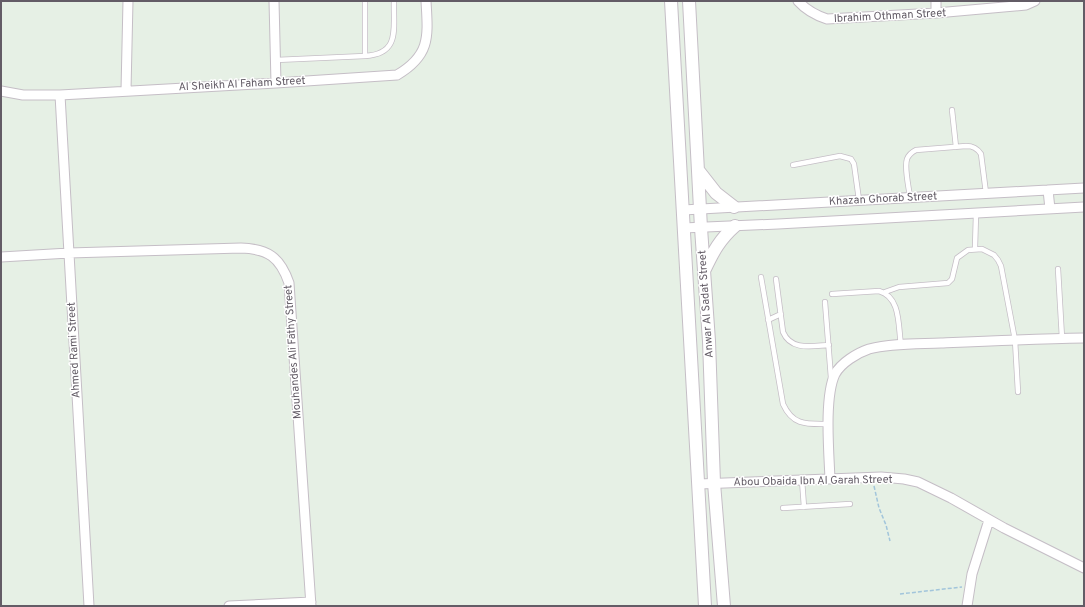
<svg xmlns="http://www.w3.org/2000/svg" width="1085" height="607" font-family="Overpass,sans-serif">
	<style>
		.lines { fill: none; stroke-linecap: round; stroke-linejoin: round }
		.service-casing { stroke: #c5bec6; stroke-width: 6 }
		.minor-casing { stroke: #c5bec6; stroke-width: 11 }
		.tertiary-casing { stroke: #c5bec6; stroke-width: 14 }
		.path { stroke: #a2c5db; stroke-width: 1.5; stroke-dasharray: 4 2; stroke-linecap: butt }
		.service { stroke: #fff; stroke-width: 4.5 }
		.minor { stroke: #fff; stroke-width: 9 }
		.tertiary { stroke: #fff; stroke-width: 12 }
		.labels { text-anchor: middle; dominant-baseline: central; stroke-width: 3; stroke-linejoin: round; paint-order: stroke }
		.street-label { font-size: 11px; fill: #635c66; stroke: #fff }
	</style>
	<rect width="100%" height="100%" fill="#e6f0e5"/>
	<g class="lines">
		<defs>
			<path id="service" d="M365,1v55
				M276,60l89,-4c36,-2 28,-28 29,-55
				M952,110l4,37
				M793,165l47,-9 11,3 3,5 5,36
				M910,197c-1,-9 -6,-29 -3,-38 2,-5 5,-7 9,-9l50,-4c7,0 11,2 15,8l5,39
				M975,248l1,-34
				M1058,269l4,69
				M761,277l22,127c10,22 24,20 45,20
				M776,279l7,53c8,19 29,14 46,13
				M885,292l14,-5 49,-4 4,-4 5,-21 11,-8 14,-1 12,6 4,5 3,6 14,74 3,52
				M832,294l47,-3c22,6 19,35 22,54
				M825,302l6,76
				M768,320l13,-6
				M802,480l2,27
				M783,508l67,-4"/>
			<path id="minor" d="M274,1l2,82
				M798,1c8,9 17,14 29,18l109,-6 90,-8 9,-4
				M936,1v12
				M126,90l2,-89
				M1,91l22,4h37l216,-12 121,-8c34,-20 31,-39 29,-74
				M60,95l29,511
				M1048,190l2,19
				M683,210l401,-22
				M683,228l95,-4 306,-17
				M1,257l68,-4 172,-5c27,1 39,9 48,35l22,323
				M830,479c-1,-26 -6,-82 5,-105 6,-11 22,-21 34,-25 23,-6 49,-5 72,-6 48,-2 95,-4 143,-5
				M699,484l182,-7 23,2 14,3 33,16 53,30 80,40
				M229,606l82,-4
				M967,606l5,-32 17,-54"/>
			<path id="tertiary" d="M671,1l34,605
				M689,1l12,227 8,113 5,142 10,123
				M698,170l18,23 18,14
				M705,269c8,-17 15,-30 30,-43"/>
		</defs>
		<!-- service casing -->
		<use href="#service" class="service-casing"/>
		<!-- minor casing -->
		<use href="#minor" class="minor-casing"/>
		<!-- tertiary casing -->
		<use href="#tertiary" class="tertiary-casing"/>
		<!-- path -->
		<path class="path" d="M874,486l5,22 7,17 4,16
			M900,594l62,-7"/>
		<!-- service -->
		<use href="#service" class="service"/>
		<!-- minor -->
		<use href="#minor" class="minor"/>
		<!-- tertiary -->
		<use href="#tertiary" class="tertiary"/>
	</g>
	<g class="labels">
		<!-- street labels -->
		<g class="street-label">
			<text transform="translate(890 16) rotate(-3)">Ibrahim Othman Street</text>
			<text transform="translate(242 84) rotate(-3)">Al Sheikh Al Faham Street</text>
			<text transform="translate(883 199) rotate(-3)">Khazan Ghorab Street</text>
			<text transform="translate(706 304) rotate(-94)">Anwar Al Sadat Street</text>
			<text transform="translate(74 350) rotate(-93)">Ahmed Rami Street</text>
			<text transform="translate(293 352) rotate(-94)">Mouhandes Ali Fathy Street</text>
			<text transform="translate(813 481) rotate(-1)">Abou Obaida Ibn Al Garah Street</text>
		</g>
	</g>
	<!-- border -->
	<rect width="1085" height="607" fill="none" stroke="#635c66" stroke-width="4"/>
</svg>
